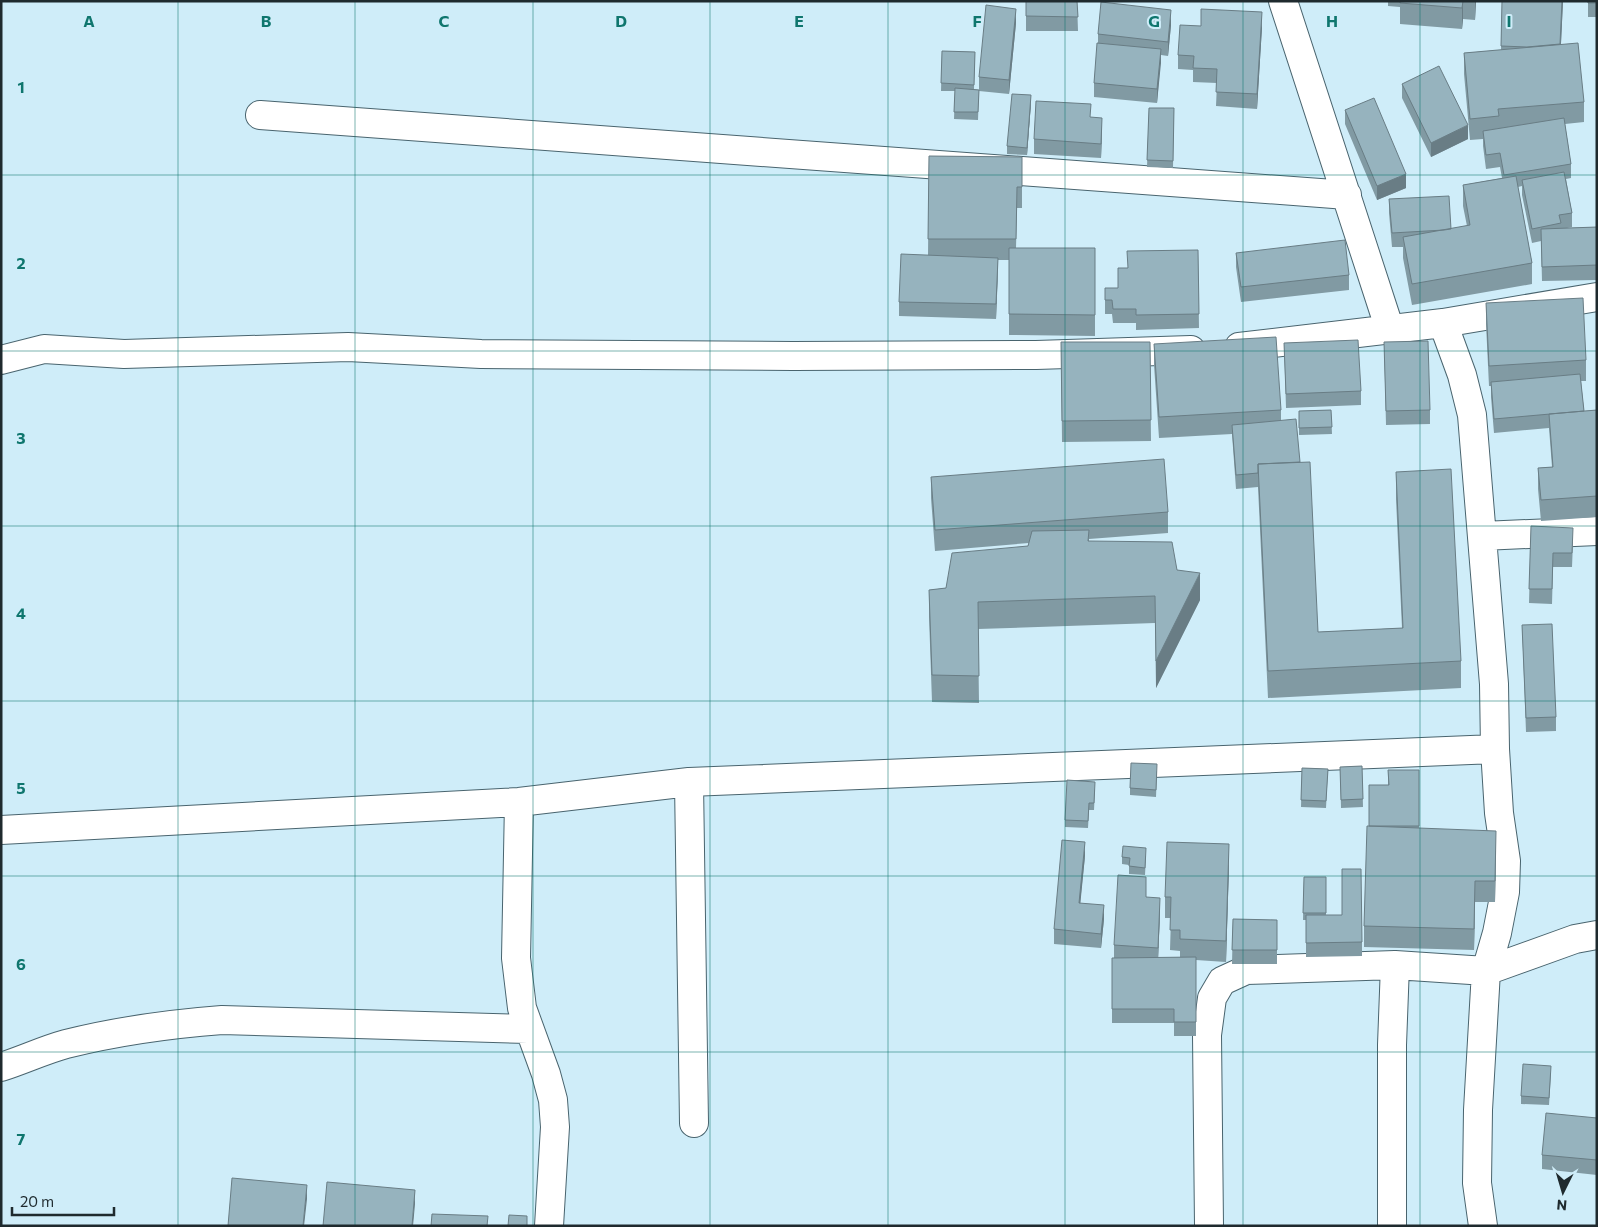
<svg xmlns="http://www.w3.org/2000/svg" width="1598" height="1227" font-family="Commissioner,sans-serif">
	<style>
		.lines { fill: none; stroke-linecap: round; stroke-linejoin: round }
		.street-casing { stroke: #49646e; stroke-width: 30 }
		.street { stroke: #fff; stroke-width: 28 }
		.wall { fill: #819aa3 }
		.shaded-wall { fill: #697d85 }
		.building { fill: #96b3be; stroke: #697d85 }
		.grid { fill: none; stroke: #0f766e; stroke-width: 1; stroke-opacity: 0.55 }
		.grid-label { font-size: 16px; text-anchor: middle; font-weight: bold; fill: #0f766e; stroke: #cfedf9; stroke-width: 4; stroke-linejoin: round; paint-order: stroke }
	</style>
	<rect width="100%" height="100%" fill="#cfedf9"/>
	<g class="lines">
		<defs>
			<path id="street" d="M1283,1l107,329
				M260,115l1087,80
				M1443,323l19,52 10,40 22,269 1,65 4,64 7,48 -1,31 -8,41 -11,38 -8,139 -1,73 6,43
				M1239,347l204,-24 154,-26
				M1,360l43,-11 80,5 224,-7 133,7 312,2 243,-1 155,-5
				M1482,536l115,-5
				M689,782l5,341
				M519,802l-3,156 6,50 24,66 7,26 2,27 -6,99
				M1,830l518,-28 170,-20 806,-33
				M1,1067c22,-7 43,-17 65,-23 52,-13 103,-20 156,-24l306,9
				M1209,1226l-2,-191 5,-37 10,-17 24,-11 149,-5 91,6 89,-32 22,-4
				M1392,1226v-181l3,-80"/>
		</defs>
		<!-- street casing -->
		<use href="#street" class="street-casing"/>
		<!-- street -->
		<use href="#street" class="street"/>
	</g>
	<!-- wall -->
	<path class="wall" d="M1026,1h51l1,30h-52z
		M1388,1h88l-1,19 -12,-1 -1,10 -62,-5v-17l-12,-1z
		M1502,1h61l-2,43 23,58v20l-19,2 6,40v14l-5,1 6,34v14l-5,1 30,-1v53l-55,1 -1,-40 -9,2 -10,-48v-9l-4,1 14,76v21l-120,21 -9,-47v-11h-11l-3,-34v-14l62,30 16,-3 -4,-20v-21l39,-7 -2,-11 -14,2 -3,-23v-7l-13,1 -6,-66v-21l37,-3z
		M1588,1h9v16h-9z
		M1016,23l-7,71 -30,-3 -1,29 -24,-1 1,-28h-14l1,-40 33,1 -1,37 5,1v-13z
		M1171,25l-3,31 -7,-1 -4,48 -63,-6v-14l4,-40v-9z
		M1201,26l61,1 -5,82 -41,-3 1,-23 -24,-1v-12l-15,-1v-14z
		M1402,84l66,55 -37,18 -29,-59z
		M1031,103l-4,52 -20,-1v-8z
		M1149,108h25l-1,60 -26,-1z
		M1345,110l61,78 -29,12 -32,-76z
		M1102,132l-1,26 -67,-4v-15z
		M929,156l93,1v51h-5l-1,40h79v88l-86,-1v-75h-11l-2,59 -97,-3v-14l29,-47z
		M1198,250l1,78 -63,2v-7h-23l-1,-9h-7v-26h13l9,-20z
		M1236,253l113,22v15l-108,12 -5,-35z
		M1486,303l100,57v21h-5l3,30 13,-1v107l-56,4 -3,-32v-21l14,-1 -3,-39 -55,5 -3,-36v-11h-2l-3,-62z
		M1061,342h89l1,99 -89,1z
		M1384,342l46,68v14l-44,1z
		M1284,343l77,48v14l-75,3z
		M1154,344l127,66v11l19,41 18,170 84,-4 -6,-129v-27l65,189v27l-193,10 -10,-211 -22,2 -4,-55 -73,4 -5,-73z
		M1331,410l1,24 -33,1v-24z
		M931,477l237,35v21l-79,6v2l88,29 23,30 -44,88 -1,-65 -177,6 1,74 -47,-1 -3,-86v-26l17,-2 82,-42 1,-3 -94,8 -4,-53z
		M1531,526l42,16 -1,25h-19l-1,37 -23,-1z
		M1522,625l34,92v14l-30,1z
		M1362,766l1,41 -22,1 -1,-41z
		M1302,768l26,1 -2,39 -25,-1z
		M1388,770h31v58l77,23 -1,51h-20l-1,48 -110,-3v-21l24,-141z
		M1157,771l-1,26 -26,-2v-7z
		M1095,789l-1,21h-5l-1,18 -23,-1v-7z
		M1085,856l-5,47 24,16 -3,29 -47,-4v-15z
		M1146,856l-1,19 -16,-1v-9l-7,-1v-7z
		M1229,865l-3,97 -30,-2v76h-22v-13h-62v-65h2v-13l32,-48 14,15 -2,46 22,-1v-6l-10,-1 1,-32h-6v-21z
		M1304,877h22v38l36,27v14l-56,1v-37h-3z
		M1233,919l44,1v44h-45z
		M1551,1073l-2,32 -28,-1v-8z
		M1597,1118v57l-55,-6v-14z"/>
	<!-- shaded-wall -->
	<path class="shaded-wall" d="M1463,1v18l-1,10v-21z
		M1475,1h1l-1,19z
		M1562,1h1l-3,62v-14z
		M1016,9v14l-7,71v-14z
		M1171,10v15l-3,31v-14z
		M1262,12v15l-5,82v-15z
		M1161,49v14l-4,40v-14z
		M1031,95v8l-4,52v-7z
		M1102,118v14l-1,26v-14z
		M1468,125v14l-37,18v-14z
		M1406,174v14l-29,12v-14z
		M998,258v14l-2,47v-15z
		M1200,573v27l-44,88v-27z
		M1496,831v20l-1,51v-21z
		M1085,842v14l-6,61v-14z
		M1229,844v21l-3,97v-21z
		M1475,881v21l-1,48v-21z
		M1160,898v14l-2,50v-14z
		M1104,905v14l-3,29v-14z
		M307,1185v14l-3,27h-1z
		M415,1190v14l-2,22h-1z"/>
	<!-- building -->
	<path class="building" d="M1026,1h51l1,16 -52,-1z
		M1400,1h63l-1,7 -62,-5z
		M1502,1h60l-2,43 -33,3 -26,-1z
		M1588,1h9v2h-9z
		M1101,2l70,8 -3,32 -70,-8z
		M986,5l30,4 -7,71 -30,-3z
		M1201,9l61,3 -5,82 -41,-2 1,-23 -24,-1 1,-12 -16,-1 2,-30 21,1z
		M1097,43l64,6 -4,40 -63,-6z
		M1578,43l6,59 -86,7 1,7 -29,3 -6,-66z
		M942,51l33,1 -1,33 -33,-2z
		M1439,66l29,59 -37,18 -29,-59z
		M955,88l24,2 -1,22h-24z
		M1012,94l19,1 -4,53 -20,-2z
		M1374,98l32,76 -29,12 -32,-76z
		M1036,101l55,3 -1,13 12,1 -1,26 -67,-5z
		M1149,108h25l-1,53 -26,-1z
		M1564,118l7,46 -67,11 -4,-22 -14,2 -3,-24z
		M929,156l93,1v30h-5l-1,52h-88z
		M1564,172l8,41 -13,2 2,8 -29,6 -10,-49z
		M1516,176l16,87 -120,21 -9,-47 67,-12 -7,-40z
		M1449,196l2,33 -7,1 -52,3 -3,-34z
		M1597,227v38l-55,2 -1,-38z
		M1345,240l4,35 -108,12 -5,-34z
		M1009,248h86v67l-86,-1z
		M1198,250l1,64 -63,1v-6h-23l-1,-9h-7v-12h13v-20h10l-1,-17z
		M901,254l97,4 -2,46 -97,-2z
		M1583,298l3,62 -97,6 -3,-63z
		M1276,337l5,73 -122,7 -5,-73z
		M1358,340l3,51 -75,3 -2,-51z
		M1428,341l2,69 -44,1 -2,-69z
		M1061,342h89l1,78 -89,1z
		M1580,374l4,37 -90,8 -3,-37z
		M1331,410l1,17 -33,1v-17z
		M1597,410v86l-56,4 -3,-32 15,-1 -4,-53z
		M1296,419l4,43 -42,2v9l-22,2 -4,-50z
		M1164,459l4,53 -233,18 -4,-53z
		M1310,462l8,170 85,-4 -7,-156 55,-3 10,192 -193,10 -10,-207z
		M1531,526l42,2 -1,25h-19l-1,36h-23z
		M1089,530l-1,11 84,1 5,28 23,3 -44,88 -1,-65 -177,6 1,74 -47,-1 -3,-85 17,-2 6,-35 76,-7 4,-15z
		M1552,624l4,93 -30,1 -4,-93z
		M1131,763l26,1 -1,26 -26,-2z
		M1362,766l1,33 -22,1 -1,-33z
		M1302,768l26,1 -2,32 -25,-1z
		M1388,770h31v56h-50v-41h20z
		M1067,780l28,2 -1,21h-5l-1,18 -23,-1z
		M1367,826l129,5 -1,50h-20l-1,48 -110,-3z
		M1062,840l23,2 -6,61 25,2 -3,29 -47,-5z
		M1167,842l62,2 -3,97 -46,-2v-9h-10l1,-33h-6z
		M1123,846l23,2 -1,20 -16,-2 1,-8 -8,-1z
		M1342,869h19l1,73 -56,1v-28h36z
		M1118,875l28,2v20l14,1 -2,50 -44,-3z
		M1304,877h22v36h-23z
		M1233,919l44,1v30h-45z
		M1196,957v65h-22v-13h-62v-51z
		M1523,1064l28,2 -2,32 -28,-2z
		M1546,1113l51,5v42l-55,-5z
		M232,1178l75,7 -4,41h-75z
		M327,1182l88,8 -3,36h-89z
		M432,1214l56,2 -1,10h-56z
		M509,1215l18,1v10h-19z"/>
	<!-- grid -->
	<path class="grid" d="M178,1v1225M355,1v1225M533,1v1225M710,1v1225M888,1v1225M1065,1v1225M1243,1v1225M1420,1v1225M1,175h1596M1,351h1596M1,526h1596M1,701h1596M1,876h1596M1,1052h1596"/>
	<g class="grid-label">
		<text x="89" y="27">A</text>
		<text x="266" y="27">B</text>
		<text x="444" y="27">C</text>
		<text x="621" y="27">D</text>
		<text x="799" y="27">E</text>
		<text x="977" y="27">F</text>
		<text x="1154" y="27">G</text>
		<text x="1332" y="27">H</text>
		<text x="1509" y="27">I</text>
		<text x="21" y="93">1</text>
		<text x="21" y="269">2</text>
		<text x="21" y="444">3</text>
		<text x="21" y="619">4</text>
		<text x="21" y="794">5</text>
		<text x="21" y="970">6</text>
		<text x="21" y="1145">7</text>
	</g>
	<!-- border -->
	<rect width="1598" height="1227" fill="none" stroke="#1f2a2e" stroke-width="5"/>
	<!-- north arrow -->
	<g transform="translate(1563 1192) rotate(185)" stroke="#cfedf9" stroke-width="4" paint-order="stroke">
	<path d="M0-4L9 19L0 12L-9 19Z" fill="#1f2a2e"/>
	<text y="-8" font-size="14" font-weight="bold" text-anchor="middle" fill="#1f2a2e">N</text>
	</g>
	<!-- scale -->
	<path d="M12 1207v8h102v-8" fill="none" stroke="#1f2a2e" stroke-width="2.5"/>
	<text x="20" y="1207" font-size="15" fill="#1f2a2e" stroke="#cfedf9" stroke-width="4" paint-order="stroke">20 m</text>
</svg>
